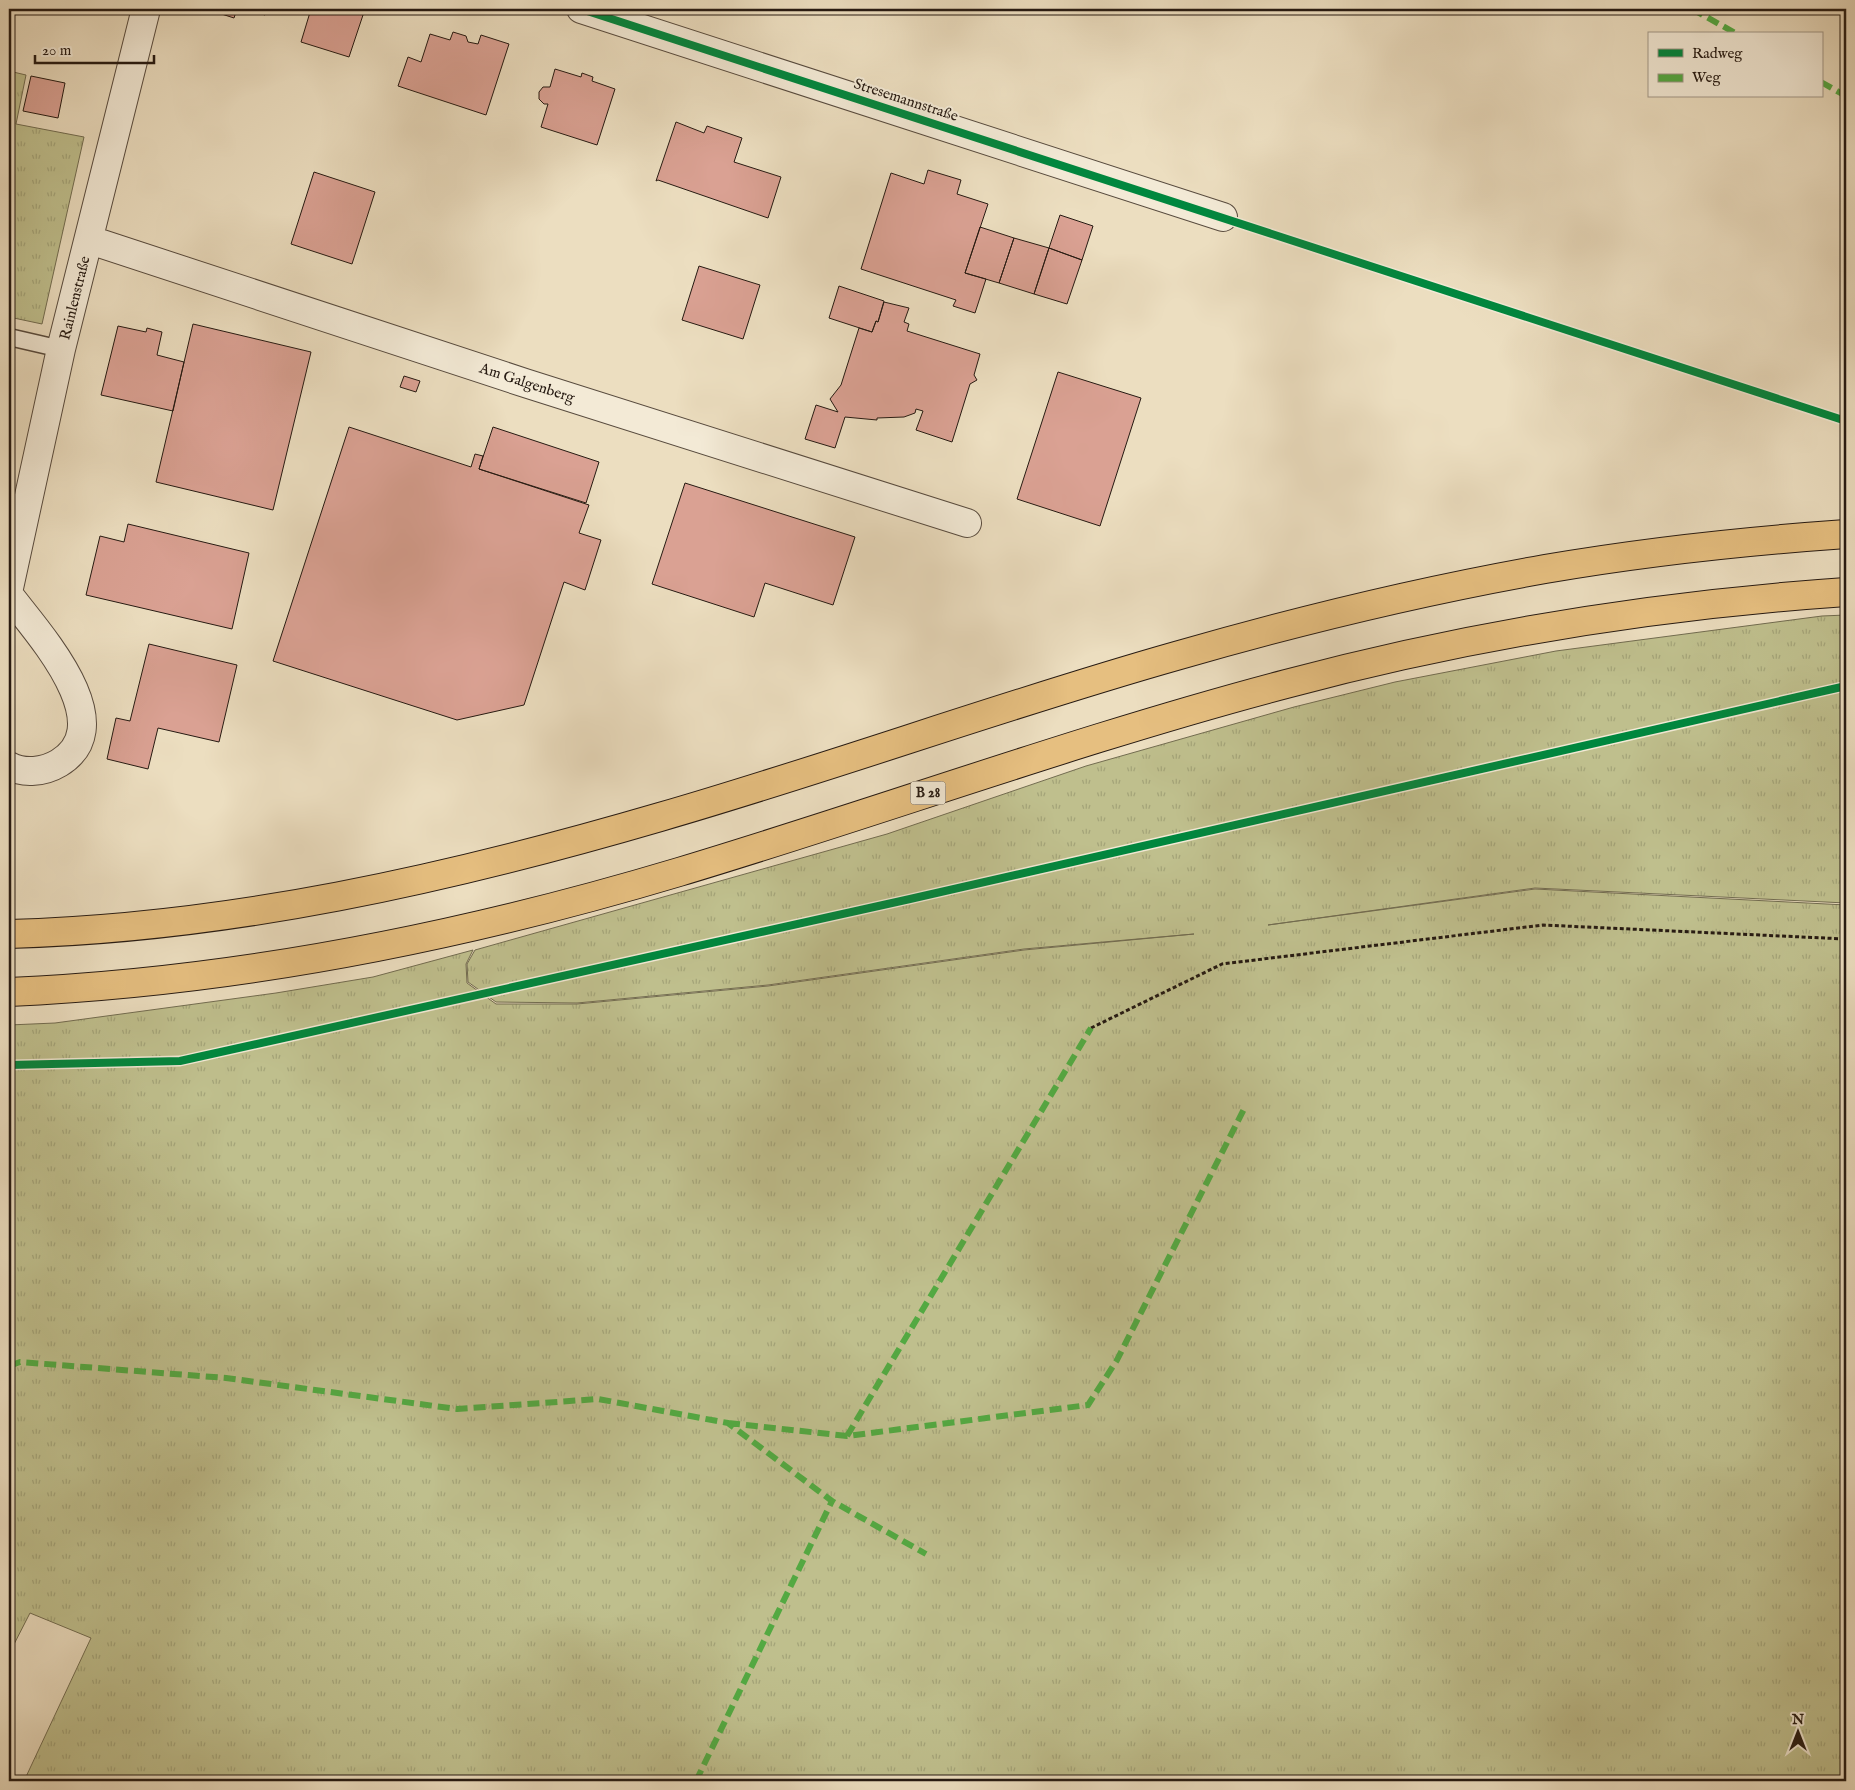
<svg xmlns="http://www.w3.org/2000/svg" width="1855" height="1790" font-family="'IM FELL English',serif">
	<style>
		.grass { fill: url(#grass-tufts); stroke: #726c50 }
		.building { fill: #daa193; stroke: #261a12 }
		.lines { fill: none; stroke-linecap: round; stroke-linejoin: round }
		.service-casing { stroke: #584b3e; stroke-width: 19 }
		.minor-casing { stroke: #584b3e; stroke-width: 30 }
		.trunk-casing { stroke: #261a12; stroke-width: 30 }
		.path { stroke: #261a12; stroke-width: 3; stroke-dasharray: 4 2.5; stroke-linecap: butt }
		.service { stroke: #f3ead6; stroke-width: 16 }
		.minor { stroke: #f3ead6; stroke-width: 28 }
		.trunk { stroke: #e6bf80; stroke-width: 28 }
		.quiet { stroke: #53a942; stroke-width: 6; stroke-dasharray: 12 6; stroke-linecap: butt }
		.cycleway-casing { stroke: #f3ead6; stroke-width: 11 }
		.cycleway { stroke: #00873e; stroke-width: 8 }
		.labels { text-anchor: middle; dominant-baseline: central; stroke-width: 4; stroke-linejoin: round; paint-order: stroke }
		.shield { fill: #f3ead6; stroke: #64584d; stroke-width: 1 }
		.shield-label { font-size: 14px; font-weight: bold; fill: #261a12 }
		.street-label { font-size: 15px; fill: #261a12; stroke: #f3ead6 }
	</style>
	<defs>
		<pattern id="grass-tufts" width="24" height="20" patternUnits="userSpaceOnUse" patternTransform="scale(1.25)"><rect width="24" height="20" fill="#bfbf8d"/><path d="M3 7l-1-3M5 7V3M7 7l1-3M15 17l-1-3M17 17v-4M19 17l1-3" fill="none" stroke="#a4a479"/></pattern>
	</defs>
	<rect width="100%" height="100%" fill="#ecdec0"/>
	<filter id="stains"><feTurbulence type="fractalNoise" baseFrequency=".004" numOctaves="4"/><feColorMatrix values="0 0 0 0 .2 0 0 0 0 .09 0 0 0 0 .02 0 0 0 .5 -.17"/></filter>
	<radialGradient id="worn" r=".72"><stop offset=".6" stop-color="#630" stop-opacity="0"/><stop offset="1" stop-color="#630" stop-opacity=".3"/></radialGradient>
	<!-- grass -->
	<path class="grass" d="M9,71l17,4 -10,49 68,13 -42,187 -33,-7z
		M1846,615v288l-311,-15 -267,37 267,-36 311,16v876h-1822l67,-143 -61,-25 -21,41v-629l46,-2 221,-30 97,-16 100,-27 -7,14 1,19 29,21h81l191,-18 256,-36 170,-16 -170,15 -256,36 -191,18 -81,-1 -28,-20 -1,-18 8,-14 412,-116 199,-68 208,-59 101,-25 161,-31 266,-35z"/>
	<!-- building -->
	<path class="building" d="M206,9h31l-3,9z
		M246,9h21l-2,6z
		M311,9h54l-16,48 -48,-15z
		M453,32l13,4 2,6 10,2 3,-9 28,9 -23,71 -88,-29 10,-29 13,5 9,-28 20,6z
		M555,69l26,8 1,-4 11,4 -1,4 23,8 -18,56 -56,-18 7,-23h-4l-5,-5v-7l4,-5h7z
		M31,76l34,7 -7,35 -35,-7z
		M676,122l28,11 3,-7 35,12 -8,24 47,15 -13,41 -110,-38 -2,1z
		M928,170l33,10 -4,14 31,10 -23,69 21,6 -11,34 -22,-7 3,-6 -95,-31 30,-96 33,11z
		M314,172l61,20 -23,72 -61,-20z
		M1060,215l33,11 -11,34 -33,-12z
		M980,227l34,11 -15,45 -34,-10z
		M1014,238l35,10 -15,46 -35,-11z
		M1049,248l33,12 -15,44 -33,-10z
		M699,266l61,19 -17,54 -61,-19z
		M839,286l45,15 -6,21 -2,-1 -4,11 -43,-14z
		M884,302l25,6 -5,14 5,2 -2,7 73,23 -6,21 3,5 -7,4 -18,58 -36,-12 7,-19 -7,-2 -1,4 -11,4 -27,1v2l-32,-3 -10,31 -30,-9 11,-34 22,7 -8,-13 11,-14 18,-57 13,4 4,-11 2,1z
		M193,324l118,28 -38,158 -117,-28z
		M118,326l28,6 1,-4 15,4 -5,23 27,7 -11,49 -72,-16z
		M1058,372l83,26 -41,128 -83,-27z
		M404,376l16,5 -4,11 -16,-5z
		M349,427l122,40 4,-13 8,2 -4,13 110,36 -10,28 22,7 -16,50 -21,-8 -40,123 -67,15 -184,-59z
		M493,427l106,35 -13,41 -107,-34z
		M685,483l170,54 -22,68 -68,-22 -11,34 -102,-33z
		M128,524l121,29 -17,76 -146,-34 14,-59 24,6z
		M149,644l88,21 -18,77 -61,-14 -10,41 -41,-10 9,-41 14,3z"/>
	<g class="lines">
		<defs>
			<path id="service" d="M9,337l52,12"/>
			<path id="minor" d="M581,9l642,208
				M90,240l435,143 442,140
				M9,588l52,-239 85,-340
				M9,595c27,36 114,129 50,168 -15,9 -35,11 -50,3"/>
			<path id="trunk" d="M9,934c221,-6 439,-55 651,-117 173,-50 343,-112 516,-161 121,-35 245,-65 369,-87 99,-17 201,-28 301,-35
				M9,992c227,-10 453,-55 670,-120 203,-61 402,-134 607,-188 183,-49 371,-79 560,-92"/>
		</defs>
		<!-- service casing -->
		<use href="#service" class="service-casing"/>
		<!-- minor casing -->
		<use href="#minor" class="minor-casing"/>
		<!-- trunk casing -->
		<use href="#trunk" class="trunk-casing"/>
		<!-- path -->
		<path class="path" d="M1091,1028l131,-64 321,-39 303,14"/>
		<!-- service -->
		<use href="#service" class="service"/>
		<!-- minor -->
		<use href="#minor" class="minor"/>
		<!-- trunk -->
		<use href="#trunk" class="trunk"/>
		<!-- quiet -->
		<path class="quiet" d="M1692,9l45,25
			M1821,82l25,14
			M9,1366l11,-4 206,16 231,31 141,-10 130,24 104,78 94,53
			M728,1423l119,13 241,-31 29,-45 127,-251
			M847,1436l244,-408
			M696,1781l136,-280"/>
		<defs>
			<path id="cycleway" d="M581,9l1265,412
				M9,1065l171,-4 730,-162 936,-213"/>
		</defs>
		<!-- cycleway casing -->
		<use href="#cycleway" class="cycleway-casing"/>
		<!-- cycleway -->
		<use href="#cycleway" class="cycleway"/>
	</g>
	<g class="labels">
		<!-- shield labels -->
		<rect class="shield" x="910.5" y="781.5" width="35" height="23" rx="4"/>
		<g class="shield-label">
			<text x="928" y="793">B 28</text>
		</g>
		<!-- street labels -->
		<g class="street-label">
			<text transform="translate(906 100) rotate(18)">Stresemannstraße</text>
			<text transform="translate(75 298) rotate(-76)">Rainlenstraße</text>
			<text transform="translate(527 383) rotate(18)">Am Galgenberg</text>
		</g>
	</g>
	<!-- margin -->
	<rect width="1855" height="1790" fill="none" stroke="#ecdec0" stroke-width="30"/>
	<rect x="10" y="10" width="1835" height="1770" fill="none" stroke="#261a12" stroke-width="2.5"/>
	<rect x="15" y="15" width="1825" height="1760" fill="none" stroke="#261a12"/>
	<!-- legend -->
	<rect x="1648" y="32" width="175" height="65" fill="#f3ead6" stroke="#a19788"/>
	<rect x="1658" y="49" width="25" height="8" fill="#00873e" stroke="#a19788"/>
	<text x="1692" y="58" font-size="15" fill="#261a12">Radweg</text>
	<rect x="1658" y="74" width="25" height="8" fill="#53a942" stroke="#a19788"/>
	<text x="1692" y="82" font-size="15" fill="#261a12">Weg</text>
	<!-- north arrow -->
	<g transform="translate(1798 1732)" stroke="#f3ead6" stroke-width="4" paint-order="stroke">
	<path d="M0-4L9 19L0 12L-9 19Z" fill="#261a12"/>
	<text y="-8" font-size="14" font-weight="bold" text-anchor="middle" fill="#261a12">N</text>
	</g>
	<!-- scale -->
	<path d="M35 55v8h119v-8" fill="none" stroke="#261a12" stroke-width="2.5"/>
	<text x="42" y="55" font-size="15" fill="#261a12" stroke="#f3ead6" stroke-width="4" paint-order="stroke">20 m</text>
	<rect width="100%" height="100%" filter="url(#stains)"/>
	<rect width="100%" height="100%" fill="url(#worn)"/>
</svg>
